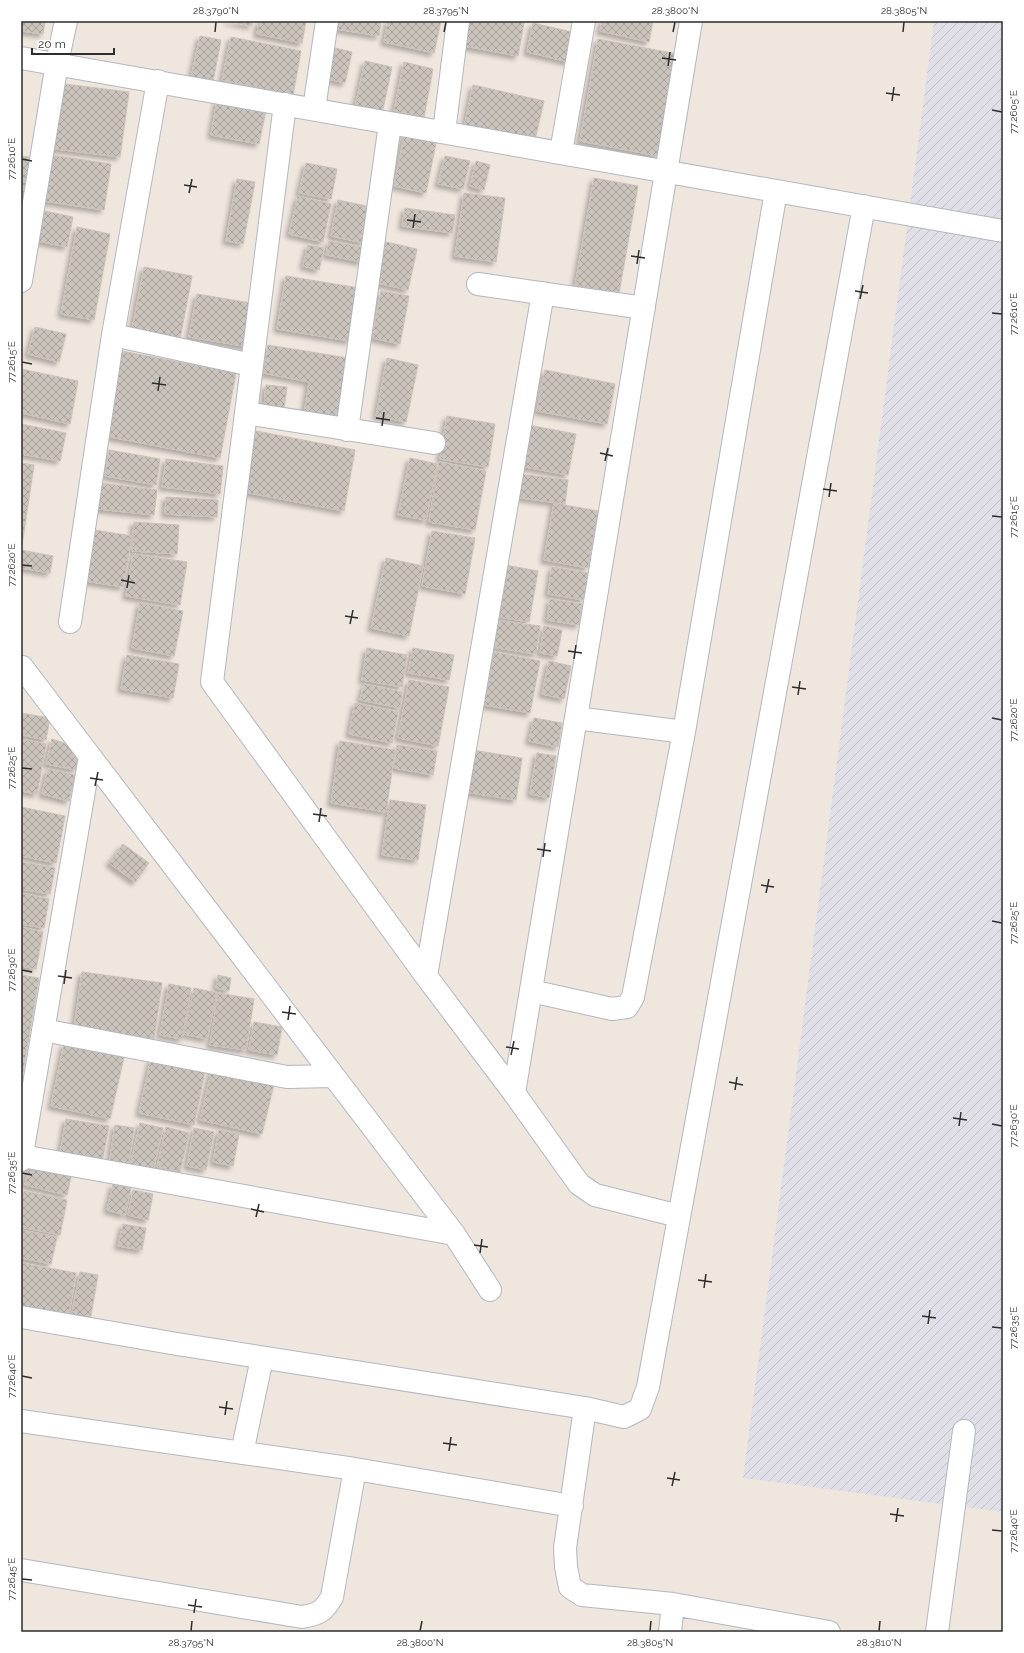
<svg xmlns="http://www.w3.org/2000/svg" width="1024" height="1653" font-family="Raleway,sans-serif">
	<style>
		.industrial { fill: url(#industrial-furrows) }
		.building { fill: url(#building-cross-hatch); stroke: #cbc1b7; filter: url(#shadow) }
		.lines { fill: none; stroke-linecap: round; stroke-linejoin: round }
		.minor-casing { stroke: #b2b7c1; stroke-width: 24 }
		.minor { stroke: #fff; stroke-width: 22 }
		.ticks { fill: none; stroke: #2d2d2d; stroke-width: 1.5 }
		.neatline { fill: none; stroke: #2d2d2d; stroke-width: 1.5 }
		.ticks-label { font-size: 10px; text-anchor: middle; fill: #2d2d2d }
	</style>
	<defs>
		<pattern id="industrial-furrows" width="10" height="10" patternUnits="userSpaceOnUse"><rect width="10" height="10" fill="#e0dfe7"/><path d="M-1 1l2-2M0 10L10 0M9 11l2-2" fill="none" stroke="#c0c0c6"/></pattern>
		<pattern id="building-cross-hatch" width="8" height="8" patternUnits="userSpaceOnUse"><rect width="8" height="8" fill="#cbc4bd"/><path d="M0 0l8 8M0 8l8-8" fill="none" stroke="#a5a09a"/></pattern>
		<filter id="shadow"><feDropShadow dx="-3.5" dy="3.5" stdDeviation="2" flood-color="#0004"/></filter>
	</defs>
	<rect width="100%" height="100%" fill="#efe6de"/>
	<!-- industrial -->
	<path class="industrial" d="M934,21h69v1491l-260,-34z"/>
	<!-- building -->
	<path class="building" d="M21,21h24l-2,13 -22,-3z
		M227,21h25v5z
		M259,21h47l-4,22 -45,-9z
		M331,21h50l-2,15 -49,-8z
		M388,21h53l-7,32 -50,-11z
		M468,21h43l13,2 -6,33 -54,-10z
		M602,21h51l-4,21 -49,-11z
		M533,23l43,10 -7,29 -42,-10z
		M200,36l21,4 -8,42 -22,-4z
		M231,37l70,14 -8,44 -71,-15z
		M598,39l79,15 -19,102 -78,-15z
		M335,48l17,4 -7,31 -17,-4z
		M365,61l27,6 -11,51 -27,-6z
		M404,62l29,7 -9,48 -30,-6z
		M57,83l72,9 -9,65 -72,-9z
		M473,85l71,16 -10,43 -70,-16z
		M217,100l49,10 -7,34 -48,-9z
		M405,132l32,6 -11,55 -32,-7z
		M44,154l67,10 -7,46 -67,-10z
		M21,156l14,2 -14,84z
		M445,156l25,5 -7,28 -25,-5z
		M476,161l14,4 -6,25 -14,-4z
		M306,163l31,6 -6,30 -32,-6z
		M594,178l44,8 -19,107 -44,-7z
		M237,179l18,3 -12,62 -17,-3z
		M464,193l41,5 -9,64 -41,-6z
		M298,196l33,8 -8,38 -34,-8z
		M338,200l33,7 -7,36 -33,-7z
		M405,208l50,7 -3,18 -50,-7z
		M45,211l28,6 -6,30 -29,-6z
		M77,227l33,7 -16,86 -33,-6z
		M329,241l36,7 -3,14 -36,-7z
		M386,242l31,7 -9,41 -31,-7z
		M308,245l16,3 -5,22 -16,-4z
		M144,267l48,9 -12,63 -48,-9z
		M286,276l73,12 -9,53 -73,-12z
		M381,291l28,5 -9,48 -28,-6z
		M197,294l60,10 -7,43 -61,-10z
		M35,327l31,7 -7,28 -31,-8z
		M268,345l80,13 -11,62 -33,-6 5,-32 -46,-9z
		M122,351l114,22 -16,85 -115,-22z
		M387,358l31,7 -12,57 -30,-6z
		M21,369l57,12 -8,43 -49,-11z
		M545,370l70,14 -8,40 -70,-13z
		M266,385l21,2 -3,22 -20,-2z
		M447,416l48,8 -7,43 -48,-8z
		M21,424l45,9 -6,28 -39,-7z
		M528,425l48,9 -8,41 -48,-9z
		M256,431l99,19 -11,61 -100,-19z
		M109,450l51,9 -4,26 -51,-9z
		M410,458l27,6 -11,56 -28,-5z
		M166,459l57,7 -3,28 -58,-7z
		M439,462l47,9 -11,59 -46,-8z
		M21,463l13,2 -12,80h-1z
		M518,474l50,6 -3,24 -51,-7z
		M100,483l57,7 -3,25 -56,-6z
		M166,497l52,3 -1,17 -52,-3z
		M554,503l44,8 -10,57 -44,-8z
		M134,522l45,3 -2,29 -45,-3z
		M88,529l44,7 -9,51 -44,-7z
		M432,531l43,7 -10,56 -43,-8z
		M21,550l32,6 -3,17 -29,-5z
		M133,554l54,8 -7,43 -54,-9z
		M386,558l37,8 -14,70 -38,-8z
		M500,564l38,7 -9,51 -37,-6z
		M552,567l36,6 -4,27 -36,-6z
		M550,599l32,5 -3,21 -32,-5z
		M140,603l43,8 -9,45 -42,-8z
		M495,620l45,6 -4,28 -45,-7z
		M544,626l18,4 -5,26 -17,-3z
		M367,648l40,7 -5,32 -40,-7z
		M413,648l41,7 -5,25 -41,-7z
		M494,652l46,9 -10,52 -46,-8z
		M127,655l52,9 -6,34 -52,-9z
		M549,661l22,5 -7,33 -22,-5z
		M409,680l40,7 -11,59 -40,-8z
		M364,684l38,8 -2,16 -40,-8z
		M355,703l43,9 -6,31 -43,-9z
		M21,713l29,5 -4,22 -25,-5z
		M534,718l28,5 -4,24 -29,-6z
		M21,739l25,5 -9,50 -16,-3z
		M52,739l27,9 -3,22 -30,-6z
		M340,741l55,9 -9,62 -55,-9z
		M397,745l40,6 -4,24 -39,-7z
		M472,750l50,8 -6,42 -51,-8z
		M537,753l19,3 -7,42 -19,-4z
		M48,769l27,6 -6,26 -27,-7z
		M390,800l36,5 -8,55 -36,-5z
		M21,807l44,9 -9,47 -35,-7z
		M123,844l26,19 -14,19 -26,-19z
		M21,862l34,6 -5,26 -29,-5z
		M21,893l28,6 -5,29 -23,-4z
		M21,927l22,5 -7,37 -15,-3z
		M82,972l80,11 -8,56 -80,-11z
		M21,975l18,3 -16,94h-2z
		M218,975l13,3 -2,13 -13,-3z
		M169,984l22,4 -9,51 -22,-4z
		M194,988l23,5 -10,46 -23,-5z
		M218,993l36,6 -8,51 -36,-5z
		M254,1022l28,5 -5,28 -28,-5z
		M64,1044l60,13 -14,62 -59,-13z
		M151,1059l54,12 -11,54 -55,-12z
		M212,1069l62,15 -12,50 -62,-14z
		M66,1119l43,7 -7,36 -42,-8z
		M140,1123l23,5 -10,43 -23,-5z
		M115,1125l19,3 -6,40 -19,-3z
		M166,1127l23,6 -9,39 -23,-5z
		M194,1128l20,4 -8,38 -19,-4z
		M219,1130l20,4 -6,32 -20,-4z
		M30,1162l42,10 -5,23 -42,-10z
		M113,1184l18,4 -6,27 -18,-5z
		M133,1190l20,4 -5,26 -20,-5z
		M24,1191l43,9 -7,35 -39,-8v-20z
		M123,1224l23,4 -4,22 -24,-4z
		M21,1230l36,7 -6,27 -30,-6z
		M21,1263l55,10 -8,46 -47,-9z
		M80,1272l18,3 -8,46 -19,-3z"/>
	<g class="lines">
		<defs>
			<path id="minor" d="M21,58l982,173
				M285,104l-73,578 214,294 88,117 65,91 16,11 84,21
				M314,109l13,-88
				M444,132l14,-111
				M561,152l23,-131
				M21,281l36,-218 9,-42
				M478,284l166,24
				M113,335l139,30
				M246,413l188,30
				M347,430l43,-306
				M70,622l43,-287 45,-254
				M22,667l432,567 36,56
				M576,718l108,14
				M426,976l117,-683
				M531,991l81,18 15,-2 6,-10 51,-265 92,-541
				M43,1030l244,47 46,-1
				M514,1093l177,-1072
				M22,1156l432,78
				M21,1160l69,-404
				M21,1317l156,27 408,64 39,9 16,-8 8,-22 216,-1181
				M585,1408l-20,140 1,19 4,20 12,8 91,9 156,28
				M21,1421l334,48 217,37
				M242,1453l20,-95
				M21,1570l281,47c17,-3 21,-5 30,-20l23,-128
				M670,1632l3,-28
				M937,1632l27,-201"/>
		</defs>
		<!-- minor casing -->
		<use href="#minor" class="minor-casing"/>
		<!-- minor -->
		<use href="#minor" class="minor"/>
	</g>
	<!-- ticks -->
	<path class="ticks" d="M215,32l1,-10M444,32l2,-10M673,32l2,-10M903,32l1,-10M662,58l14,2M668,66l2,-14M886,93l14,2M892,101l2,-14M992,110l10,2M22,159l10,2M184,185l13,2M189,193l3,-14M407,220l14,2M413,228l2,-14M631,256l14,2M637,264l2,-14M855,291l13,2M860,299l3,-14M992,313l10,1M22,362l10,2M152,383l14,2M158,391l2,-14M376,418l14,2M382,426l2,-14M600,453l13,3M605,461l3,-13M823,489l14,2M829,497l2,-14M992,516l10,1M22,565l10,1M121,580l14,3M127,588l2,-13M345,616l13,2M350,624l3,-14M568,651l14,2M574,659l2,-14M792,687l14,2M798,695l2,-14M992,718l10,2M22,768l10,1M90,778l13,2M95,786l3,-14M313,814l14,2M319,822l2,-14M537,849l14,2M543,857l2,-14M761,885l13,2M766,893l3,-14M992,921l10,2M22,970l10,2M58,976l14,2M64,984l2,-14M282,1012l14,2M288,1020l2,-14M506,1047l13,2M511,1055l3,-14M729,1082l14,3M735,1090l2,-13M953,1118l14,2M992,1124l10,2M959,1126l2,-14M22,1173l10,2M251,1209l13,3M256,1217l3,-13M474,1245l14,2M480,1253l2,-14M698,1280l14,2M704,1288l2,-14M922,1316l14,2M928,1324l2,-14M992,1327l10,1M22,1376l10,2M219,1407l14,2M225,1415l2,-14M443,1443l14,2M449,1451l2,-14M667,1478l13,2M672,1486l3,-14M890,1514l14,2M896,1522l2,-14M992,1530l10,1M22,1579l10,1M188,1605l14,2M194,1613l2,-14M191,1631l1,-10M420,1631l2,-10M650,1631l1,-10M879,1631l1,-10"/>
	<!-- border -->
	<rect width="1024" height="1653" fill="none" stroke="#ffffff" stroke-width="44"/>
	<!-- scale -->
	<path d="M32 48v6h82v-6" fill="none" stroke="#2d2d2d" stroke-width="2"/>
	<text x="38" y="48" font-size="12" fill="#2d2d2d" stroke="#ffffff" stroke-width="3" paint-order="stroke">20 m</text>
	<rect x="22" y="22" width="980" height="1609" class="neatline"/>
	<g class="ticks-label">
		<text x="216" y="14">28.3790°N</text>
		<text x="446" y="14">28.3795°N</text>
		<text x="675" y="14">28.3800°N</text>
		<text x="904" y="14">28.3805°N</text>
		<text transform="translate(1013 112) rotate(-90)" y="4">77.2605°E</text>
		<text transform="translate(11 159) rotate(-90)" y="4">77.2610°E</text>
		<text transform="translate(1013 314) rotate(-90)" y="4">77.2610°E</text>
		<text transform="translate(11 362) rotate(-90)" y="4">77.2615°E</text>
		<text transform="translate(1013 517) rotate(-90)" y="4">77.2615°E</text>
		<text transform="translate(11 565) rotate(-90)" y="4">77.2620°E</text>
		<text transform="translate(1013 720) rotate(-90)" y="4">77.2620°E</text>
		<text transform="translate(11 768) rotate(-90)" y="4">77.2625°E</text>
		<text transform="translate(1013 923) rotate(-90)" y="4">77.2625°E</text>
		<text transform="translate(11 970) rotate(-90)" y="4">77.2630°E</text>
		<text transform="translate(1013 1126) rotate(-90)" y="4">77.2630°E</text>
		<text transform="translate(11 1173) rotate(-90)" y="4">77.2635°E</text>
		<text transform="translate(1013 1328) rotate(-90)" y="4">77.2635°E</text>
		<text transform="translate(11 1376) rotate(-90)" y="4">77.2640°E</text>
		<text transform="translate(1013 1531) rotate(-90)" y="4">77.2640°E</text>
		<text transform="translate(11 1579) rotate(-90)" y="4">77.2645°E</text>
		<text x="191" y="1646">28.3795°N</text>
		<text x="420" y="1646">28.3800°N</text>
		<text x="650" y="1646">28.3805°N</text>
		<text x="879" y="1646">28.3810°N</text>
	</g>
</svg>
